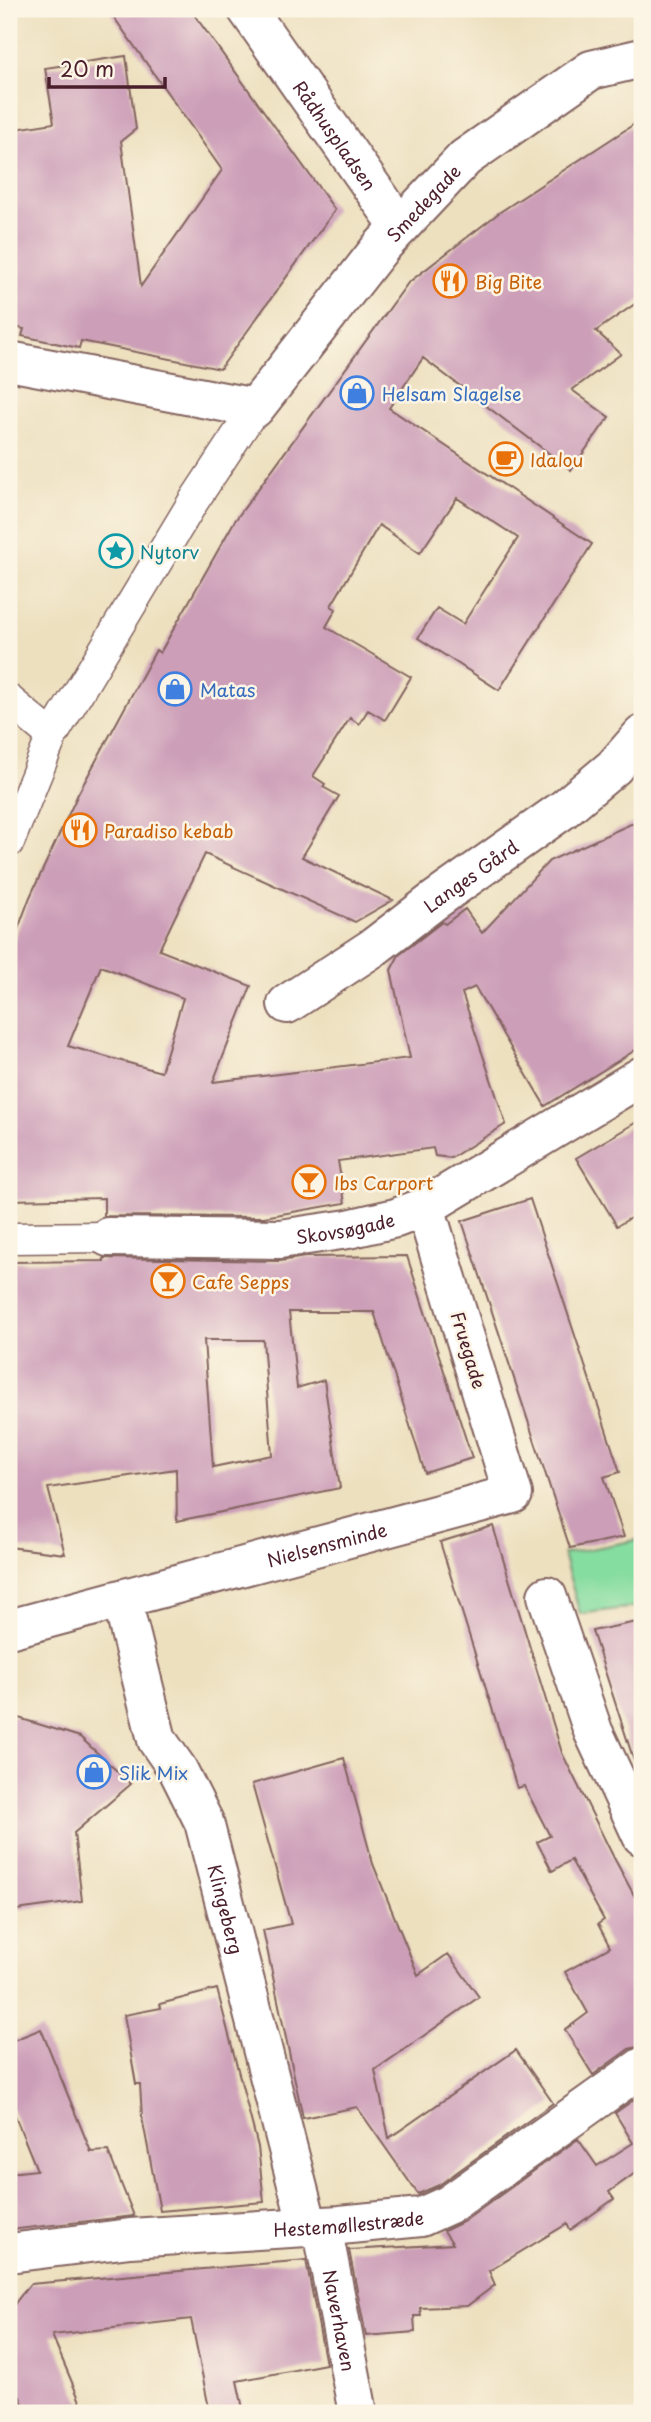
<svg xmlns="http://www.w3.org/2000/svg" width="651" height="2422" font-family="'Playpen Sans',sans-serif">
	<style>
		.green { fill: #86dda0; stroke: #687e66; stroke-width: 2 }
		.building { fill: #cc9eb8; fill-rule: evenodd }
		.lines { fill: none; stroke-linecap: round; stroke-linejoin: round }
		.pedestrian-casing { stroke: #83635f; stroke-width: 33 }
		.minor-casing { stroke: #83635f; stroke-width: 42 }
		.pedestrian { stroke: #fff; stroke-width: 30 }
		.minor { stroke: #fff; stroke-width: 38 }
		.labels { text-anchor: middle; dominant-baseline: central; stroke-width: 5; stroke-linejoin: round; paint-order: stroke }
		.street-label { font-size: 18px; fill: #4a1f2b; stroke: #fcf5e5 }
		.food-label { font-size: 18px; fill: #c56008; stroke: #fcf5e5; text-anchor: start }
		.shop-label { font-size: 18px; fill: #366cbe; stroke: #fcf5e5; text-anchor: start }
		.culture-label { font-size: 18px; fill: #0d838f; stroke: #fcf5e5; text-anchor: start }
	</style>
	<rect width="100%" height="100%" fill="#fcf5e5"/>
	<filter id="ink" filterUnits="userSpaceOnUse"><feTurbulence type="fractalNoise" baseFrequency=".0143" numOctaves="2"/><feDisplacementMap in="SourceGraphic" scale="14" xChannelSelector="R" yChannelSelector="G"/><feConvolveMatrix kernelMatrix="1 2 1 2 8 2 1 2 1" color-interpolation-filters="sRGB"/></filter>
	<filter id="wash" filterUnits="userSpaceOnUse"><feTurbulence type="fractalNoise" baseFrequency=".00686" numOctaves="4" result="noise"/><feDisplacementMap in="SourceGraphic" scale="28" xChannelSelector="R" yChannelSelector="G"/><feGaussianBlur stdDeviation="1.57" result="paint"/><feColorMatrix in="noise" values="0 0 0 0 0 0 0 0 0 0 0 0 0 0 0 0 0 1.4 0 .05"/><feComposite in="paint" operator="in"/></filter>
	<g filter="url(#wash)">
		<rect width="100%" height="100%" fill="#ede0bf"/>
		<!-- green -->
		<path class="green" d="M642,1539v67l-62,8 -17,-60z"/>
		<g id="blocks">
			<!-- building -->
			<path class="building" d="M108,9h82l145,201 -115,159 -139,-28 -2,7 -57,-12 2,-7 -15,-3v-196l45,-7 -9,-55 81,-12 10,73 -15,12 20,145 81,-116z
				M642,119v180l-46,32 25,23 -49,36 37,27 -38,53 -148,-112 -34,50 203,136 -93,146 -81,-52 19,-30 26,16 55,-86 -61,-40 -37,55 -41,-28 -48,81 5,3 -10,18 85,50 -26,43 -17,-10 -9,14 -9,-6 -37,58 12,8 -2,3 16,9 -37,61 91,43 -38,22 -150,-68 -46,96 92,36 -38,96 197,-24 -19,-88 8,-15 43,-33 3,2 20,-15 17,24 67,-72 84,-38 9,20v203l-97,60 -70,-119 -13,6 44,131 -55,34 -16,-2 -2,-8 -95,13 7,42 -81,14 -160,-1v-18l-95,2v-247l21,-56 48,-103 78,-144 4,3 74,-131 174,-239 92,-71zM101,966l82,32 -22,74 -93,-26z
				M642,1119v92l-25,15 -41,-68z
				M530,1199l90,273 -16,5 20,60 -54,11 -108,-327z
				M407,1256l65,202 -47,15 -51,-161h-85l8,76 27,-8 16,108 -163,33 -1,-52 -128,19 17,66 -56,-7v-285l95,-1v-3l176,3 25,-4zM204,1340h59l9,115 -59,12z
				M493,1526l69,227 51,103 29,54v136l-13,3 -36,26 -28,-45 23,-17 -23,-41 45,-25 -12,-23 6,-4 -33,-60 -19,11 -15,-29 13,-6 -26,-50 -7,2 -77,-246z
				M642,1621v145l-6,1 -44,-136z
				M9,1715l71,22 51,47 -57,49 8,68 -73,10z
				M344,1758l29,106 45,111 30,-21 31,43 -104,73 14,68 127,-88 37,53 -114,82 -21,9 -61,-87 -54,11 -40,-188 28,-6 -39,-140z
				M217,1989l41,158 6,55 -104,9 -18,-94 -2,-33h-4l-12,-69 37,-7 -1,-4z
				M41,2029l50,123 17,-1 26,65 -125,14v-57l28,-3 -28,-69v-59z
				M642,2094v74l-33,24 5,7 -44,31 -3,-6 -78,47 6,14 -28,21 -47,2 1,8h-7l1,16 -49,4 -17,-86 104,-6 -9,-13 19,-9 115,-83 19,27 36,-23 -18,-30z
				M306,2260l20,104 -89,17 7,32h-34l-19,-94 -139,16 33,78h-58l-18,-41v-61l21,-27z"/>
		</g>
	</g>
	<g filter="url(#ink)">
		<use href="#blocks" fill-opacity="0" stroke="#83635f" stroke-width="2"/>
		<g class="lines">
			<defs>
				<path id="pedestrian" d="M9,700l43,36
					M9,842l43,-106 141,-234 62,-94
					M9,1238l99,-1"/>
				<g id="minor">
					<path id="s1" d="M247,9l153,218"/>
					<path id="s2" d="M9,361l246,47 126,-161 84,-89 126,-88 51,-12"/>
					<path id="s3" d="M287,1004l87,-57 60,-46 130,-92 50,-42 28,-32"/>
					<path id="s4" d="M108,1237l172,2 68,-10 48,-11 29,-11 217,-131"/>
					<path d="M547,1596l46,135 49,105"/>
					<path id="s5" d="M122,1600l35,140 21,30 26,52 104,405"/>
					<path id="s6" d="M9,1629l504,-135 -88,-287"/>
					<path id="s7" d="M322,2226l36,187"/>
					<path id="s8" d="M9,2253l121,-15 210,-13 81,-8 29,-13 192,-137"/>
				</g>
			</defs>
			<!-- pedestrian casing -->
			<use href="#pedestrian" class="pedestrian-casing"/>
			<!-- minor casing -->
			<use href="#minor" class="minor-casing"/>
			<!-- pedestrian -->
			<use href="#pedestrian" class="pedestrian"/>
			<!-- minor -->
			<use href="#minor" class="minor"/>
		</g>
	</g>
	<!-- icons -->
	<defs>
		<symbol id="restaurant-ring" viewBox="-11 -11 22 22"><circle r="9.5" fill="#fcf5e5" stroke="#e8710a" stroke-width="1.5"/><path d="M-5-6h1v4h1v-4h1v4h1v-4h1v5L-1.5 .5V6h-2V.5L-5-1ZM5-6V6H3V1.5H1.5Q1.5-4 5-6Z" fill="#e8710a"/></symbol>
		<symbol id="shop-ring" viewBox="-11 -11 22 22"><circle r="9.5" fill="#fcf5e5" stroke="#3f7fe0" stroke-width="1.5"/><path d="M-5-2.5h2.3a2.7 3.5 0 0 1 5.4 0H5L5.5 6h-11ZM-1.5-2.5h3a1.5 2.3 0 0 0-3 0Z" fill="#3f7fe0"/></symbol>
		<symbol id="cafe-ring" viewBox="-11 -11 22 22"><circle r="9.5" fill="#fcf5e5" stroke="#e8710a" stroke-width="1.5"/><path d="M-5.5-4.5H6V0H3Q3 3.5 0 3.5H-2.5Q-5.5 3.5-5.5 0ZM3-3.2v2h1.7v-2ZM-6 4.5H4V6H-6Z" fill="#e8710a"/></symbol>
		<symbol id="sight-ring" viewBox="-11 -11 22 22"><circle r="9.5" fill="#fcf5e5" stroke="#0f9aa8" stroke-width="1.5"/><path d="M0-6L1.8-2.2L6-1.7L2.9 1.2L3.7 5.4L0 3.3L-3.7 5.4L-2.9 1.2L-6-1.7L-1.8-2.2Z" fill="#0f9aa8"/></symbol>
		<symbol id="bar-ring" viewBox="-11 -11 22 22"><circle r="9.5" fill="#fcf5e5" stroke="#e8710a" stroke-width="1.5"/><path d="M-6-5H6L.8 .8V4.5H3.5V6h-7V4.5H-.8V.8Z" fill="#e8710a"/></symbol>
	</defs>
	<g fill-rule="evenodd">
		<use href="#restaurant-ring" x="431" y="262" width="38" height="38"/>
		<use href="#shop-ring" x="338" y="374" width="38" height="38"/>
		<use href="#cafe-ring" x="487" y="440" width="38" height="38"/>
		<use href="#sight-ring" x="97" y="532" width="38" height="38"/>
		<use href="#shop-ring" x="156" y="670" width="38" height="38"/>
		<use href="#restaurant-ring" x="61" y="811" width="38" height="38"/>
		<use href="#bar-ring" x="290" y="1163" width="38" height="38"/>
		<use href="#bar-ring" x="149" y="1262" width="38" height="38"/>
		<use href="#shop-ring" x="75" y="1753" width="38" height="38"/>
	</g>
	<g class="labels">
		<!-- street labels -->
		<g class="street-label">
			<text stroke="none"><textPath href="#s1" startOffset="154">Rådhuspladsen</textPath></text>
			<text stroke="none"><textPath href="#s2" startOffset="516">Smedegade</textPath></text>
			<text stroke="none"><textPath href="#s3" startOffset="224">Langes Gård</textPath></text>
			<text stroke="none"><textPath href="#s4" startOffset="238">Skovsøgade</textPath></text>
			<text transform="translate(469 1350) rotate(73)">Fruegade</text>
			<text stroke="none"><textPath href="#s6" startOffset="329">Nielsensminde</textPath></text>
			<text stroke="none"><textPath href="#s5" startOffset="329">Klingeberg</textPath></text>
			<text stroke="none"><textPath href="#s8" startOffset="341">Hestemøllestræde</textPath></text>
			<text stroke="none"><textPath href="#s7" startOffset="96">Naverhaven</textPath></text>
		</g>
		<!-- food labels -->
		<g class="food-label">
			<text x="475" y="281">Big Bite</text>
			<text x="530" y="459">Idalou</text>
			<text x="104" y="830">Paradiso kebab</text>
			<text x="334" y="1182">Ibs Carport</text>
			<text x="192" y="1281">Cafe Sepps</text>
		</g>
		<!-- shop labels -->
		<g class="shop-label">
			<text x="382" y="393">Helsam Slagelse</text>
			<text x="200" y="689">Matas</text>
			<text x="119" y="1772">Slik Mix</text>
		</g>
		<!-- culture labels -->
		<g class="culture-label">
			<text x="140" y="551">Nytorv</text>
		</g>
	</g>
	<!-- margin -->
	<rect width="651" height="2422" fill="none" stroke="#fcf5e5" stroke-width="35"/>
	<!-- scale -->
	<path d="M49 77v10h116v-10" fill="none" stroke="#4a1f2b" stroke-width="3.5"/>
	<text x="60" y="77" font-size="21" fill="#4a1f2b" stroke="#fcf5e5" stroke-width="5" paint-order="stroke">20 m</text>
</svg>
